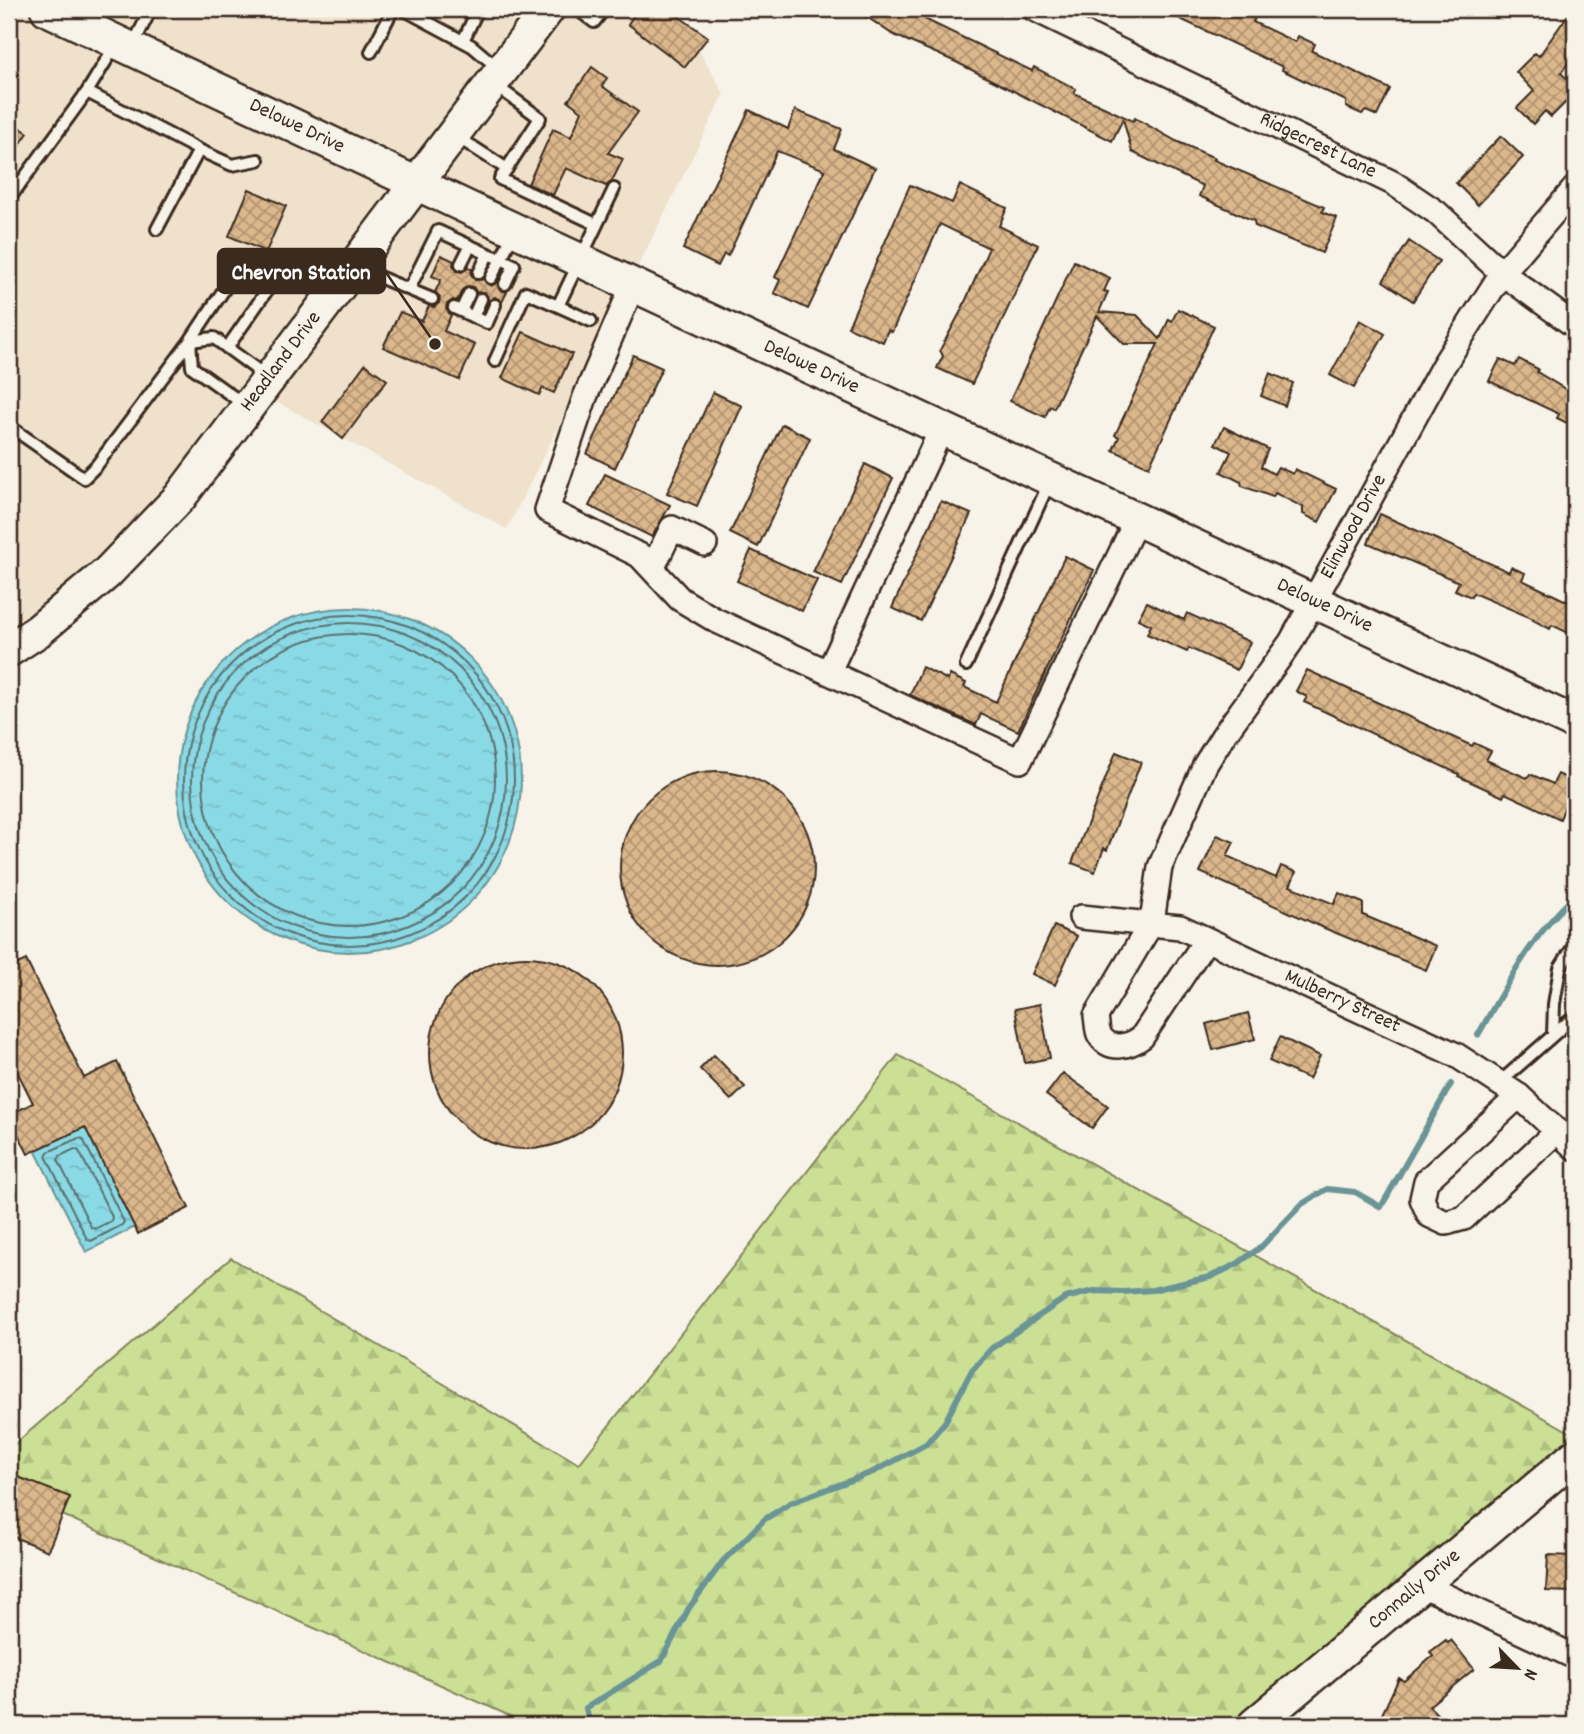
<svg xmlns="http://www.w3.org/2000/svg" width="1584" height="1734" font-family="Dekko,sans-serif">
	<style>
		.built { fill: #efe1cc }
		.forest { fill: url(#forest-firs); stroke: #83855a; stroke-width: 2 }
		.water { fill: url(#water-ripples); stroke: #6a9496; stroke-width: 2 }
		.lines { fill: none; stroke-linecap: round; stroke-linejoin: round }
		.shore { stroke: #5b706e; stroke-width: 2 }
		.stream { stroke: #6a9496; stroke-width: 6 }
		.building { fill: url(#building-cross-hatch); stroke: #3b2a1e; stroke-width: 2 }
		.lane-casing { stroke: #3b2a1e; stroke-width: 16 }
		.street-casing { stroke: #3b2a1e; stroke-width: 28 }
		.secondary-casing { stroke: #3b2a1e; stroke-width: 37 }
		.lane { stroke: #f7f3e8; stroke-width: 10 }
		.street { stroke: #f7f3e8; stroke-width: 23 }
		.secondary { stroke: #f7f3e8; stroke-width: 32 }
		.labels { text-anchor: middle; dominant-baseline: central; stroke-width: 6; stroke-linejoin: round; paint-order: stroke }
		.street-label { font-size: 21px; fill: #3b2a1e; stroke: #f7f3e8 }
		.leader { fill: none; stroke: #3b2a1e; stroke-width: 2.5 }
		.callout-dot { fill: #3b2a1e; stroke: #f7f3e8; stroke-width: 2.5 }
		.callout { fill: #3b2a1e; stroke: #3b2a1e; stroke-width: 2.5 }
		.callout-label { font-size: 23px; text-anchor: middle; font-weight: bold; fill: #fff }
	</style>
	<defs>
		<pattern id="forest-firs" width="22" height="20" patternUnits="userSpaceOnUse" patternTransform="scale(1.75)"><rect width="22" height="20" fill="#cbe095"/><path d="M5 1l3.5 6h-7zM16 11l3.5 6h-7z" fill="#afc080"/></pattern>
		<pattern id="water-ripples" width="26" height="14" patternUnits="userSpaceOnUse" patternTransform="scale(1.75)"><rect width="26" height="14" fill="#8adae6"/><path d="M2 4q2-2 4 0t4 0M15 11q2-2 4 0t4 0" fill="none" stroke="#78bbc5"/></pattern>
		<pattern id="building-cross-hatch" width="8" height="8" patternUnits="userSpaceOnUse" patternTransform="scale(1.75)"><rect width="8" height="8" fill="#dbb78c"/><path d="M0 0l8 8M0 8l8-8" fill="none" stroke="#b39572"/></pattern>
	</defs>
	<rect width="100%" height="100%" fill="#f7f3e8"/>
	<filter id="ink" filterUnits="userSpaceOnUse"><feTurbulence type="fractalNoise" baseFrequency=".0143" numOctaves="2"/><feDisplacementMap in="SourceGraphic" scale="14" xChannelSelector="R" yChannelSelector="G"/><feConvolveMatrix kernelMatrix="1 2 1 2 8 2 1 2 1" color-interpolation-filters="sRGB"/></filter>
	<g filter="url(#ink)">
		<!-- built -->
		<path class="built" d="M9,9h666l49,85 -217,435 -250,-138 -248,273z"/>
		<!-- forest -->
		<path class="forest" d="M898,1055l677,380v39l-295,251h-750l-521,-234v-42l222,-191 348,206z"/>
		<!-- water -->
		<path class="water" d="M177 780a172 172 0 1 1 344 0a172 172 0 1 1-344 0Z
			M85,1127l50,100 -49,25 -51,-102z"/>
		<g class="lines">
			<!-- shore -->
			<path class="shore" d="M184 780a165 165 0 1 1 330 0a165 165 0 1 1-330 0Z
				M192 780a157 157 0 1 1 314 0a157 157 0 1 1-314 0Z
				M203 780a146 146 0 1 1 292 0a146 146 0 1 1-292 0Z
				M79,1138l4,1 41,83 -2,3 -31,16 -4,-2 -41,-83 2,-4z
				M75,1149l4,2 33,66 -1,4 -16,8 -4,-2 -33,-67 2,-4z"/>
			<!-- stream -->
			<path class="stream" d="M1479,9l16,7 11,-7
				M1478,1035c28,-49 54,-101 97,-139
				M555,1725h1
				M588,1725l1,-3 -3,-14 75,-47 28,-53 34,-47 42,-42 25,-16 83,-31 53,-28 19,-22 27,-52 20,-22 73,-50 29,-7 29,1 29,-2 58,-13 27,-13 24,-17 41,-43 25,-15 28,3 26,15 70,-123"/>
		</g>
		<!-- building -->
		<path class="building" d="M638,9h30l40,28 -23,30 -57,-43z
			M855,9h49l128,62 2,-4 42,22 -2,4 59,28 2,-3 41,23 39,17 -1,2 110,47 -2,5 15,6 -15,35 -67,-27 -1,-5 -55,-25 4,-10 -71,-34 -9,-33 -11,22 -156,-79 -64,-28z
			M1159,9h100l-6,13 42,20 3,-6 17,8 -3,7 78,38 -13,27 -11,-5 -4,3 -16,-7v-6l-64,-31 1,-3z
			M1572,9h3v44l-14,20 14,14v6l-24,24 -6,-6 -12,13 -16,-16 17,-17 -18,-19 19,-19 4,3z
			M592,67l15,11 -5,8 36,26 -30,41 15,6 -11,22 -6,5 -40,-18 -13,27 -25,-11 25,-55 18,8 11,-26 -14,-10z
			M749,110l39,19 7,-19 47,19 -8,20 41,19 -67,141 -34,-16 6,-13 -5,-3 50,-107 -48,-19 -49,105 -4,-2 -6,12 -35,-17z
			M9,120l19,13 -19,27z
			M1501,136l22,21 -45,48 -22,-22z
			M910,185l42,18 8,-18 47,23 -8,18 39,19 -66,139 -35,-16 6,-12 -3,-6 21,-39 28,-63 -49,-24 -48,108 -4,-2 -5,12 -35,-15z
			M249,189l37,17 -20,46 -37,-16z
			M1409,241l30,20 -26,40 -30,-20z
			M441,255l13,6 -1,4 4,6 5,1 6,-4 4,1 -1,5 4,6 8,-1 8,7 6,-4 2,7 8,3 -5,10 -7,-5 -6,4 -4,-9 -8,1 -4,-6 -5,-1 -6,4 -5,11 -4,-1 -6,4 -1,5 5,6 -7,16 31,14 -16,35 -76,-33 17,-35 22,9 7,-15 5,1 5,-4 1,-6 -5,-5 6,-12 -9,-4z
			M1074,261l36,17 -6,13 4,1 -9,20 38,3 23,24 9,-20 3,2 6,-12 36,17 -65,141 -36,-17 6,-13 -4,-2 43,-91h-34l-27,-28 -43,92 -4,-2 -5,11 -35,-16z
			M1360,320l25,14 -31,54 -24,-13z
			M523,332l49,22 -18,39 -11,-5 -4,7 -37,-17z
			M633,355l29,13 -47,100 -28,-14z
			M1500,359l15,7 4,-7 19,10 -1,3 33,20 5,-11v46l-18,-9 2,-4 -70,-33z
			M365,364l22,16 -44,59 -21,-17z
			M1270,373l23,10 -8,23 -24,-10z
			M713,392l29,14 -45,100 -30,-13z
			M782,424l28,14 -52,109 -28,-14z
			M1224,427l44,22 -7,18 13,7 4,-7 15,7 2,-5 41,20 -17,33 -16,-8v-7l-28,-14 -2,4 -31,-11 -1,-4 -20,-10 10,-20 -16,-8z
			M865,464l28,14 -51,107 -29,-13z
			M605,474l65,31 -18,32 -63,-31z
			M941,501l30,13 -50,107 -29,-13z
			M1380,514l129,58 2,-5 14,6 -3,7 53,25v31l-23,-11 -2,4 -17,-9 1,-1 -61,-26 -2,4 -16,-7 4,-8 -91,-39z
			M751,550l66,30 -15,31 -65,-30z
			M1065,556l29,14 -76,161 -37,-17 -5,11 -66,-30 12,-28 26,13 2,-5 16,8 -2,4 32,15z
			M1147,602l37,18 3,-7 63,29 -13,28 -48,-22 -2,4 -40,-18 4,-9 -13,-6z
			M1307,670l165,76 2,-3 17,8 -5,9 41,18 3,-4 23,10 5,-10 17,8 -15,37 -55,-26 -2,4 -45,-21 1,-2 -155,-72 3,-5 -11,-6z
			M1116,752l25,10 -34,88 -3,-2 -9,24 -23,-9z
			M620 868a97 97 0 1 1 194 0a97 97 0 1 1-194 0Z
			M1217,835l17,7 -7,14 49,22 5,-12 15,6 -6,14 44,18 5,-11 24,10v12l73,31 -10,24 -102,-42 -124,-56z
			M1054,926l23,10 -22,49 -23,-11z
			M430 1053a96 96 0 1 1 192 0a96 96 0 1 1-192 0Z
			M26,960l58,118 33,-16 72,146 -51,26 -53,-107 -57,27 -19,-39 24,-12 -19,-38 -5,2v-99z
			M1040,1004l10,54 -25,5 -10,-54z
			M1248,1013l7,26 -42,11 -7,-26z
			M1280,1037l40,19 -11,23 -40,-18z
			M714,1055l31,32 -14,13 -31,-31z
			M1063,1073l45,33 -16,22 -46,-33z
			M18,1477l52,20 -22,54 -39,-16v-34z
			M1548,1555l27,1v17l-4,-1 -1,20 -24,-1z
			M1446,1640l2,3 3,-3 23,29 -45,37 19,19h-71l22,-47 5,3 29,-25 -3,-4z"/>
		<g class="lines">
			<defs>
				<path id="lane" d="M403,9l69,37 26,22
					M577,9l17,13 10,-13
					M463,41l15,-32
					M132,47l19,-38
					M371,52l22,-43
					M495,85l45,33 -40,61 96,45
					M87,92l112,58 33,15 26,-5
					M456,136l51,33
					M9,199l78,-107 28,-46
					M157,229l42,-79
					M461,264l9,-18
					M357,268l75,31
					M479,273l9,-19 13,5 -10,19
					M505,284l9,-19 -13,-6 12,-25
					M409,289l29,-58 50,23
					M454,308l33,15 8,-18
					M461,311l8,-17
					M473,317l8,-18
					M591,321l-33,-15 56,-117
					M214,338l42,31 4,24 -25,5 -43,-31 -2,-26z
					M227,348l50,-72
					M495,361l31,-69 32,14
					M9,426l75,52 13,-13 93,-124 39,-59
					M966,665l84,-184
					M1553,1035l1,-31 6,-36 15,-24
					M1499,1083l76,-67"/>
				<g id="street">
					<path id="s1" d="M1034,9l359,174 43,29 66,61 73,53"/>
					<path d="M633,285l-48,112 -38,113 108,53 17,-35 33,16"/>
					<path d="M639,555l41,44 35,21 305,141 117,-242"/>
					<path d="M829,671l113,-243"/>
					<path id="s2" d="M1081,917l99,10 276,128 63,41 56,52"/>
					<path id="s3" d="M1206,940l-64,97c-13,10 -34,15 -43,-3 -2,-4 -2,-13 -3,-18l56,-94 8,-55 45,-102 18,-29 68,-94 152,-276 59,-93 73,-85"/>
					<path d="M1519,1096l-93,85 -4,18 7,16 17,8 18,-5 93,-87"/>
					<path d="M1422,1585l153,72"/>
				</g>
				<g id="secondary">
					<path id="s4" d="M47,9l468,221 1060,493"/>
					<path id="s5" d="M9,650l29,-19 69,-58 73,-76 368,-488"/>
					<path id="s6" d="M1254,1725l321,-269"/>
				</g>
			</defs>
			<!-- lane casing -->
			<use href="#lane" class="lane-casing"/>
			<!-- street casing -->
			<use href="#street" class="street-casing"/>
			<!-- secondary casing -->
			<use href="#secondary" class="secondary-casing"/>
			<!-- lane -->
			<use href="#lane" class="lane"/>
			<!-- street -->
			<use href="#street" class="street"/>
			<!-- secondary -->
			<use href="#secondary" class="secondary"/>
		</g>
	</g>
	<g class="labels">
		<!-- street labels -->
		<g class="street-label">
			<text stroke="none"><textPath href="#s4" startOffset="276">Delowe Drive</textPath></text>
			<text stroke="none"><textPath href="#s1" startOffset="315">Ridgecrest Lane</textPath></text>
			<text stroke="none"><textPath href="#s5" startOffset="399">Headland Drive</textPath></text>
			<text stroke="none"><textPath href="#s4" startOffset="844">Delowe Drive</textPath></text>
			<text stroke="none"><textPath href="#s3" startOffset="742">Elinwood Drive</textPath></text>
			<text stroke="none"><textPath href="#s4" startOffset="1410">Delowe Drive</textPath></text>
			<text stroke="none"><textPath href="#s2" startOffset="278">Mulberry Street</textPath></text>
			<text stroke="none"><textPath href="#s6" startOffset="210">Connally Drive</textPath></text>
		</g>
	</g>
	<!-- callouts -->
	<path class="leader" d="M435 344L385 271"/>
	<circle class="callout-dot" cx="435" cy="344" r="7"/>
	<rect class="callout" x="218" y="249" width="167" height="44" rx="7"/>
	<g class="callout-label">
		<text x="301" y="279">Chevron Station</text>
	</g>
	<!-- margin -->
	<rect width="1584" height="1734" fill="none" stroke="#f7f3e8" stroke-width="35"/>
	<rect x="18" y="18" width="1549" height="1699" fill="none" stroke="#3b2a1e" stroke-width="2.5" filter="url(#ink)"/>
	<!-- north arrow -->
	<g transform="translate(1517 1668) rotate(115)" stroke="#f7f3e8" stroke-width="5" paint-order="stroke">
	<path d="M0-5L12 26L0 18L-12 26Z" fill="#3b2a1e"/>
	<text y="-10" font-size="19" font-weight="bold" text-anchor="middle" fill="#3b2a1e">N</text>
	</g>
</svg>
